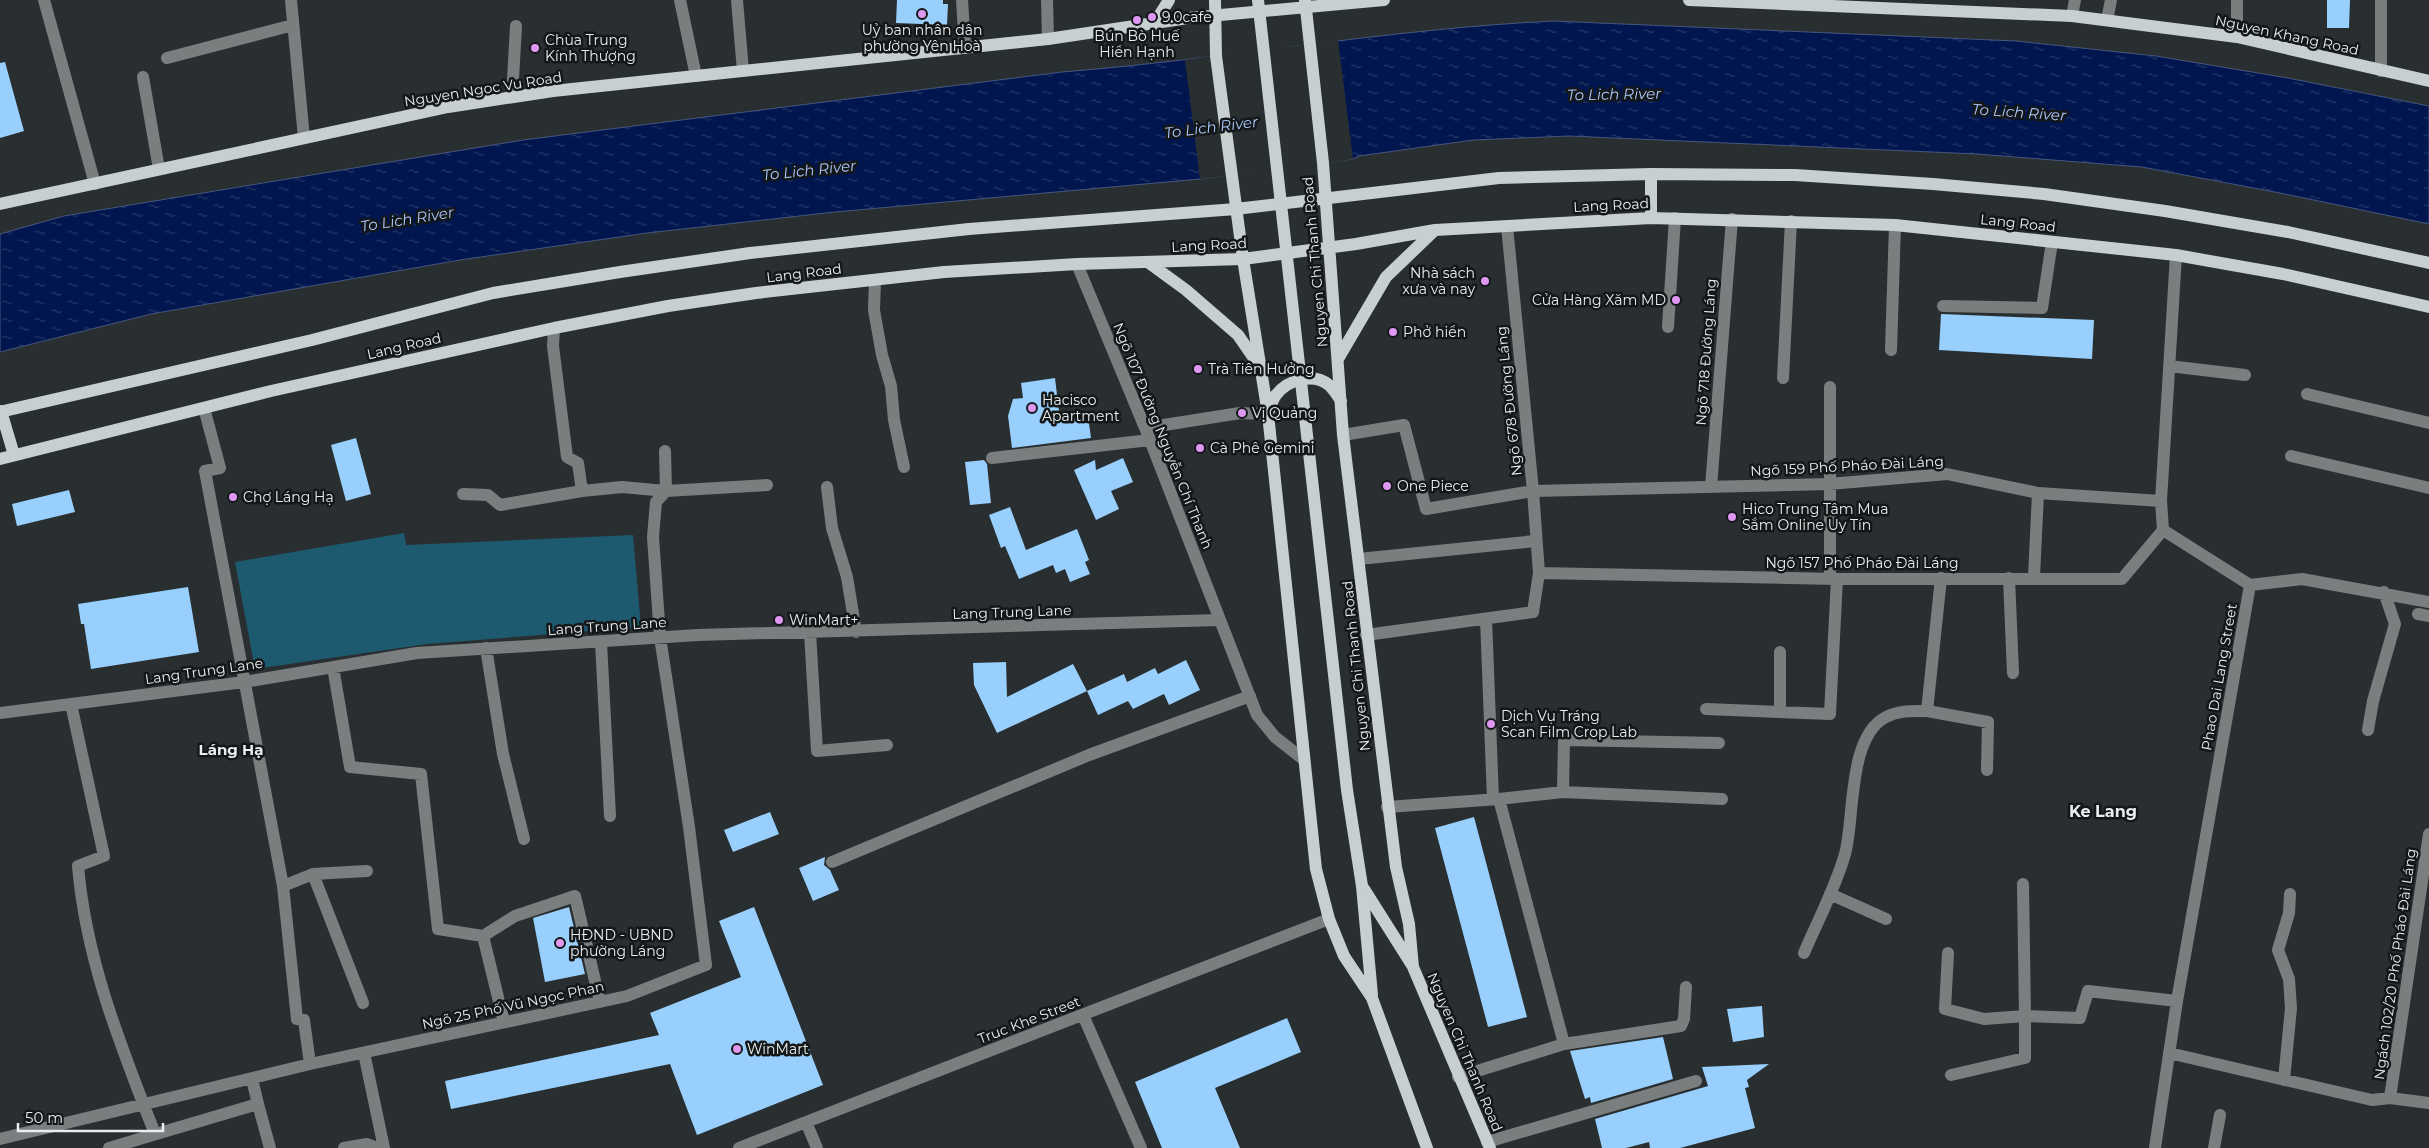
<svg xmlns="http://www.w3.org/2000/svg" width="2429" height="1148" font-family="Montserrat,sans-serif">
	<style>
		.pitch { fill: #1e5a6f }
		.water { fill: url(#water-ripples); stroke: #47567e }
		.pier { fill: #292f31 }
		.building { fill: #98cffd }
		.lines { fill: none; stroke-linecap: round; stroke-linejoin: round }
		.minor { stroke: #7b7e7f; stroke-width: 12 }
		.major { stroke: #c8cfd0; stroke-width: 12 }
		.major-bridge { stroke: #c8cfd0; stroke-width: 12 }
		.poi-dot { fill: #de98f2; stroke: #141718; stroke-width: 2 }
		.labels { text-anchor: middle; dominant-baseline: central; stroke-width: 5; stroke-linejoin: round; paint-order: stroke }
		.poi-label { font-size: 14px; fill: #e9edef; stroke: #141718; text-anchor: start }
		.street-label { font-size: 14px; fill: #e9edef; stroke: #141718 }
		.water-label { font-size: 15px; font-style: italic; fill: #aac7fd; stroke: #141718 }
		.neighbourhood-label { font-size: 15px; font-weight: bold; fill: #e9edef; stroke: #141718 }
		.quarter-label { font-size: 16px; font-weight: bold; fill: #e9edef; stroke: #141718 }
	</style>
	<defs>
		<pattern id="water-ripples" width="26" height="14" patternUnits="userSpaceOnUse" patternTransform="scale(1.25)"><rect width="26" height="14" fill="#01164e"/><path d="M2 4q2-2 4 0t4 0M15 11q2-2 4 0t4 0" fill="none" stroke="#263868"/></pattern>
	</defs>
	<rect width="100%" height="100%" fill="#292f31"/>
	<!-- pitch -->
	<path class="pitch" d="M404,533l2,12 227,-10 8,92 -214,17 -172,25 -20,-107z"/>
	<!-- water -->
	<path class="water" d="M1553,21l463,20 140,15 132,22 141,28v118l-149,-31 -138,-26 -165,-13 -408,-18 -96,4 -114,16 -6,3 -153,20 -365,33 -188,21 -187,27 -309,54 -151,38v-118l64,-18 459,-76 539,-68c164,-13 327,-43 491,-51z"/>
	<!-- pier -->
	<path class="pier" d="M1338,40l15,119 -101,16v-2l-52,6 -15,-119 101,-15 1,2z"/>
	<!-- building -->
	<path class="building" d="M897,0h46v4h5l-1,21 -51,-2z
		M2327,0h23l-1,28h-22z
		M5,62l19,69 -24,7v-75z
		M1941,314l153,6 -2,39 -153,-9z
		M1055,378l5,42 28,-4 3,22 -79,10 -4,-32 5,-17 10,-1 -2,-15z
		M356,438l15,56 -25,7 -15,-56z
		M1123,458l10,24 -22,9 8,18 -23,11 -22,-50 21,-10 1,10z
		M984,460l3,4 4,39 -21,2 -5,-43z
		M69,490l6,22 -58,14 -5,-22z
		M1010,507l16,43 51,-21 12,31 -4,2 5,12 -20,8 -5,-13 -9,4 -3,-8 -34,14 -14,-33 -4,2 -12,-33z
		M188,587l11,65 -108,17 -7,-45h-3l-3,-20z
		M1186,660l14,30 -31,15 -5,-11 -31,15 -5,-8 -30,14 -11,-24 37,-17 3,8 28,-14 3,6z
		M1006,662l1,35 66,-33 14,27 -90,42 -23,-48 -1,-22z
		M770,812l9,22 -46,18 -9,-22z
		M1474,817l53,200 -39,10 -53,-199z
		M825,857l-1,8 6,5 9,20 -26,11 -14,-33z
		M569,907l16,67 -40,8 -12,-64z
		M754,907l69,178 -126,50 -27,-71 -219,45 -6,-28 214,-46 -9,-22 91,-36 -22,-56z
		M1762,1006l2,31 -31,5 -6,-33z
		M1287,1018l14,34 -86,36 25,60h-78l-27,-66z
		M1663,1037l10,42 -82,24 -1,-6 -5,2 -15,-48z
		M1769,1064l-22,16 2,7 -4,1 10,40 -75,20h-30l-1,-6 -23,6h-24l-7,-29 113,-33 -6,-19z"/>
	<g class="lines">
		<!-- minor -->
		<path class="minor" d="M44,0l51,184
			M291,0l13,138
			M680,0l16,76
			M737,0l6,71
			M962,0l3,48
			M1047,0l1,39
			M2072,16l3,-16
			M2107,20l4,-20
			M2237,37v-37
			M167,58l126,-33
			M2381,71v-71
			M143,77l16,92
			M512,97l4,-71
			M1077,264l73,176 107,275 18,22 28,22
			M875,280l-1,30 8,45 9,31 3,34 10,47
			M1943,306l99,2 10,-66
			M1668,327l7,-109
			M554,328l-1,18 14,111 11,6 4,28
			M1891,350l4,-125
			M2169,366l76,9
			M1783,378l8,-157
			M1830,387v192
			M2307,394l122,29
			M204,408l16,60 -15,3 78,415 14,133 7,1 6,44
			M1145,428l95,-15 28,1
			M1343,435l61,-10 22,84 107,-18 296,-7 118,-10 91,19 123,8
			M2291,456l138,32
			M992,458l158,-18
			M827,487l5,41 15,49 9,55
			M1711,487l21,-268
			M463,494l25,1 12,10 82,-14 40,-4 44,4 101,-6
			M2163,530l-2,-29 15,-246
			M2163,530l87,55
			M1359,559l176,-18
			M1539,573l298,6h285l41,-49
			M2034,577l4,-84
			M2009,578l4,95
			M2250,585l52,-6 127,23
			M2418,614l11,2
			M1486,619l7,180
			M810,632l7,119 70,-6
			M1366,635l167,-23 6,-39 -6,-82 -26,-265
			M601,642l9,174
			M486,648l17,106 21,85
			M1780,652v59
			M333,667l17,100 71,7 17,155 45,7 32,-20 60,-20 25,106
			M71,704l33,152 -26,10c8,95 43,180 77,268
			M1706,709l124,5 7,-135
			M1927,711l61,11 -1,48
			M0,713l244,-31 173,-29 281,-18 522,-15
			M2368,730l5,-29 22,-77 -11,-32
			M1563,792l1,-52 155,3
			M1499,799l65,245
			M1387,807l112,-8 64,-7 159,7
			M832,862l257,-107 161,-59
			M313,874l50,129
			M283,886l30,-12 54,-3
			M1830,894l56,25
			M483,936l21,86
			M1804,953c14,-33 31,-64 41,-99 10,-36 2,-117 41,-137 13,-7 27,-6 41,-6l14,-133
			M1948,953l-3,56 39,10 41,-3 -2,-132
			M1083,1015l58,133
			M364,1053l20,95
			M2169,1053l203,47 18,-2 39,5
			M1951,1075l74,-17v-42l55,2 8,-27 89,10
			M1458,1077l106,-33 117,-18 3,-7 2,-32
			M2284,1080l7,-72 -2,-29 -11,-29 11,-37 1,-19
			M2390,1098l39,-264
			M258,1104l12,44
			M806,1122l11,26
			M0,1139l310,-75 317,-68 79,-31 -17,-138 -29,-190 -7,-100 3,-35 10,-11 -1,-40
			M1487,1142l209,-61
			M109,1148l149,-44 -6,-25
			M344,1148l23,-4 10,4
			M739,1148l590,-229
			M2155,1148l22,-147 73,-416
			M2214,1148l6,-33"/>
		<!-- major -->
		<path class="major" d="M1215,0l1,56 27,203 25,155 48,455 13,50 15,37 28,42 55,150
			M1305,0l18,163 20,272 53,432 13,57 4,43 77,181
			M1689,0l383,16 165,21 192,44
			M1154,24l15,-24
			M0,204l448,-97 105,-16 495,-52 140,-21 196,-18
			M1651,218v-44
			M1149,263l37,27 52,45 20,29
			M1338,359l48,-82 49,-47
			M1,411l13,44
			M0,412l312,-72 181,-47 127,-21 130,-19 219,-24 267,-20 263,-31 152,-4 144,1 138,9 111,10 121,17 123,21 141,31
			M1268,413c2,-5 4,-13 8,-18 11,-15 37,-23 53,-10 5,5 9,11 12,16
			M0,459l271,-68 283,-63 114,-22 88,-13 188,-21 133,-8 166,-5 113,-15 79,-14 216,-12 244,7 281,30 107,19 146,33
			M1362,886l10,109
			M1364,889l48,76"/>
		<!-- major-bridge -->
		<path class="major-bridge" d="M1258,0l89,790 15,96"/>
	</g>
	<!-- markers -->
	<g class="poi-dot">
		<circle cx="922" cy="14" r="5"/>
		<circle cx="1152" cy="17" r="5"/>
		<circle cx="1137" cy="20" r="5"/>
		<circle cx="535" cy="48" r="5"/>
		<circle cx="1485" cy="281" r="5"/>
		<circle cx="1676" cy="300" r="5"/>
		<circle cx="1393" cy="332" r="5"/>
		<circle cx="1198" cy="369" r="5"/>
		<circle cx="1032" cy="408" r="5"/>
		<circle cx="1242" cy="413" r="5"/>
		<circle cx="1200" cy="448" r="5"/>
		<circle cx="1387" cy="486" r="5"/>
		<circle cx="233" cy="497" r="5"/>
		<circle cx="1732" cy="517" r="5"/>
		<circle cx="779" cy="620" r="5"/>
		<circle cx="1491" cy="724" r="5"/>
		<circle cx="560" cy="943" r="5"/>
		<circle cx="737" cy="1049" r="5"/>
	</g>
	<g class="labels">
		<!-- poi labels -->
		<g class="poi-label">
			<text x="1162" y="17">9.0cafe</text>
			<text x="922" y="30" text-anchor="middle">Uỷ ban nhân dân<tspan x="922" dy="16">phường Yên Hoà</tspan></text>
			<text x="1137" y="36" text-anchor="middle">Bún Bò Huế<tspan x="1137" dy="16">Hiền Hạnh</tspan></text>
			<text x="545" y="40">Chùa Trung<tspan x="545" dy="16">Kính Thượng</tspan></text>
			<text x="1475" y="273" text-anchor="end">Nhà sách<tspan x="1475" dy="16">xưa và nay</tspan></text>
			<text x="1666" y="300" text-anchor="end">Cửa Hàng Xăm MD</text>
			<text x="1403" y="332">Phở hiền</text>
			<text x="1208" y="369">Trà Tiên Hưởng</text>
			<text x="1042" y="400">Hacisco<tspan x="1042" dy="16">Apartment</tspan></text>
			<text x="1252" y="413">Vị Quảng</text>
			<text x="1210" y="448">Cà Phê Gemini</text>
			<text x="1397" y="486">One Piece</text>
			<text x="243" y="497">Chợ Láng Hạ</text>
			<text x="1742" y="509">Hico Trung Tâm Mua<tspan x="1742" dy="16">Sắm Online Uy Tín</tspan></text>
			<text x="789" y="620">WinMart+</text>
			<text x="1501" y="716">Dịch Vụ Tráng<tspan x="1501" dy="16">Scan Film Crop Lab</tspan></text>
			<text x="570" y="935">HĐND - UBND<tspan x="570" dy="16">phường Láng</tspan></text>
			<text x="747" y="1049">WinMart</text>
		</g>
		<!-- street labels -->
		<g class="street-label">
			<text transform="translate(2287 35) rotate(12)">Nguyen Khang Road</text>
			<text transform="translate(483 89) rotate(-9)">Nguyen Ngoc Vu Road</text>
			<text transform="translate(1611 205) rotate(-3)">Lang Road</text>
			<text transform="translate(2018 223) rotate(6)">Lang Road</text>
			<text transform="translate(1209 245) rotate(-3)">Lang Road</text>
			<text transform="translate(1315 262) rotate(-95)">Nguyen Chi Thanh Road</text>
			<text transform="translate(804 273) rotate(-7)">Lang Road</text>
			<text transform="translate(404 346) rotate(-13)">Lang Road</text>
			<text transform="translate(1706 352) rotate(-86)">Ngõ 718 Đường Láng</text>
			<text transform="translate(1509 401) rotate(-96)">Ngõ 678 Đường Láng</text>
			<text transform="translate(1163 436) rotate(68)">Ngõ 107 Đường Nguyễn Chí Thanh</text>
			<text transform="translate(1847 466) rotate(-3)">Ngõ 159 Phố Pháo Đài Láng</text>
			<text x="1862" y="563">Ngõ 157 Phố Pháo Đài Láng</text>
			<text transform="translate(1012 612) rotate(-2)">Lang Trung Lane</text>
			<text transform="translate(607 626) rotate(-4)">Lang Trung Lane</text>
			<text transform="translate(1356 666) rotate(-96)">Nguyen Chi Thanh Road</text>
			<text transform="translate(204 671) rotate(-8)">Lang Trung Lane</text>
			<text transform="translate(2219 677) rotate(-80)">Phao Dai Lang Street</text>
			<text transform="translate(2395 964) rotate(-82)">Ngách 102/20 Phố Pháo Đài Láng</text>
			<text transform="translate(513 1005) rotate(-12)">Ngõ 25 Phố Vũ Ngọc Phan</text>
			<text transform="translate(1029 1020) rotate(-21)">Truc Khe Street</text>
			<text transform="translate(1465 1052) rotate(67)">Nguyen Chi Thanh Road</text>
		</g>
		<!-- water labels -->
		<g class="water-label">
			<text transform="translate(1614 94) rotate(-1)">To Lich River</text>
			<text transform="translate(2019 112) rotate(4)">To Lich River</text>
			<text transform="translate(1211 127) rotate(-7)">To Lich River</text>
			<text transform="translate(809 170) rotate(-6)">To Lich River</text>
			<text transform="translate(407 219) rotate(-9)">To Lich River</text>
		</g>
		<!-- neighbourhood labels -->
		<g class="neighbourhood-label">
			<text x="231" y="749">Láng Hạ</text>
		</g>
		<!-- quarter labels -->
		<g class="quarter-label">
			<text x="2103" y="811">Ke Lang</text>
		</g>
	</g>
	<!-- scale -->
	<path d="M18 1123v8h145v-8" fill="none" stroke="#e9edef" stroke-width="2.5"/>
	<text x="25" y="1123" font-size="15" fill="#e9edef" stroke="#141718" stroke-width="4" paint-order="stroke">50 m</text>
</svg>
